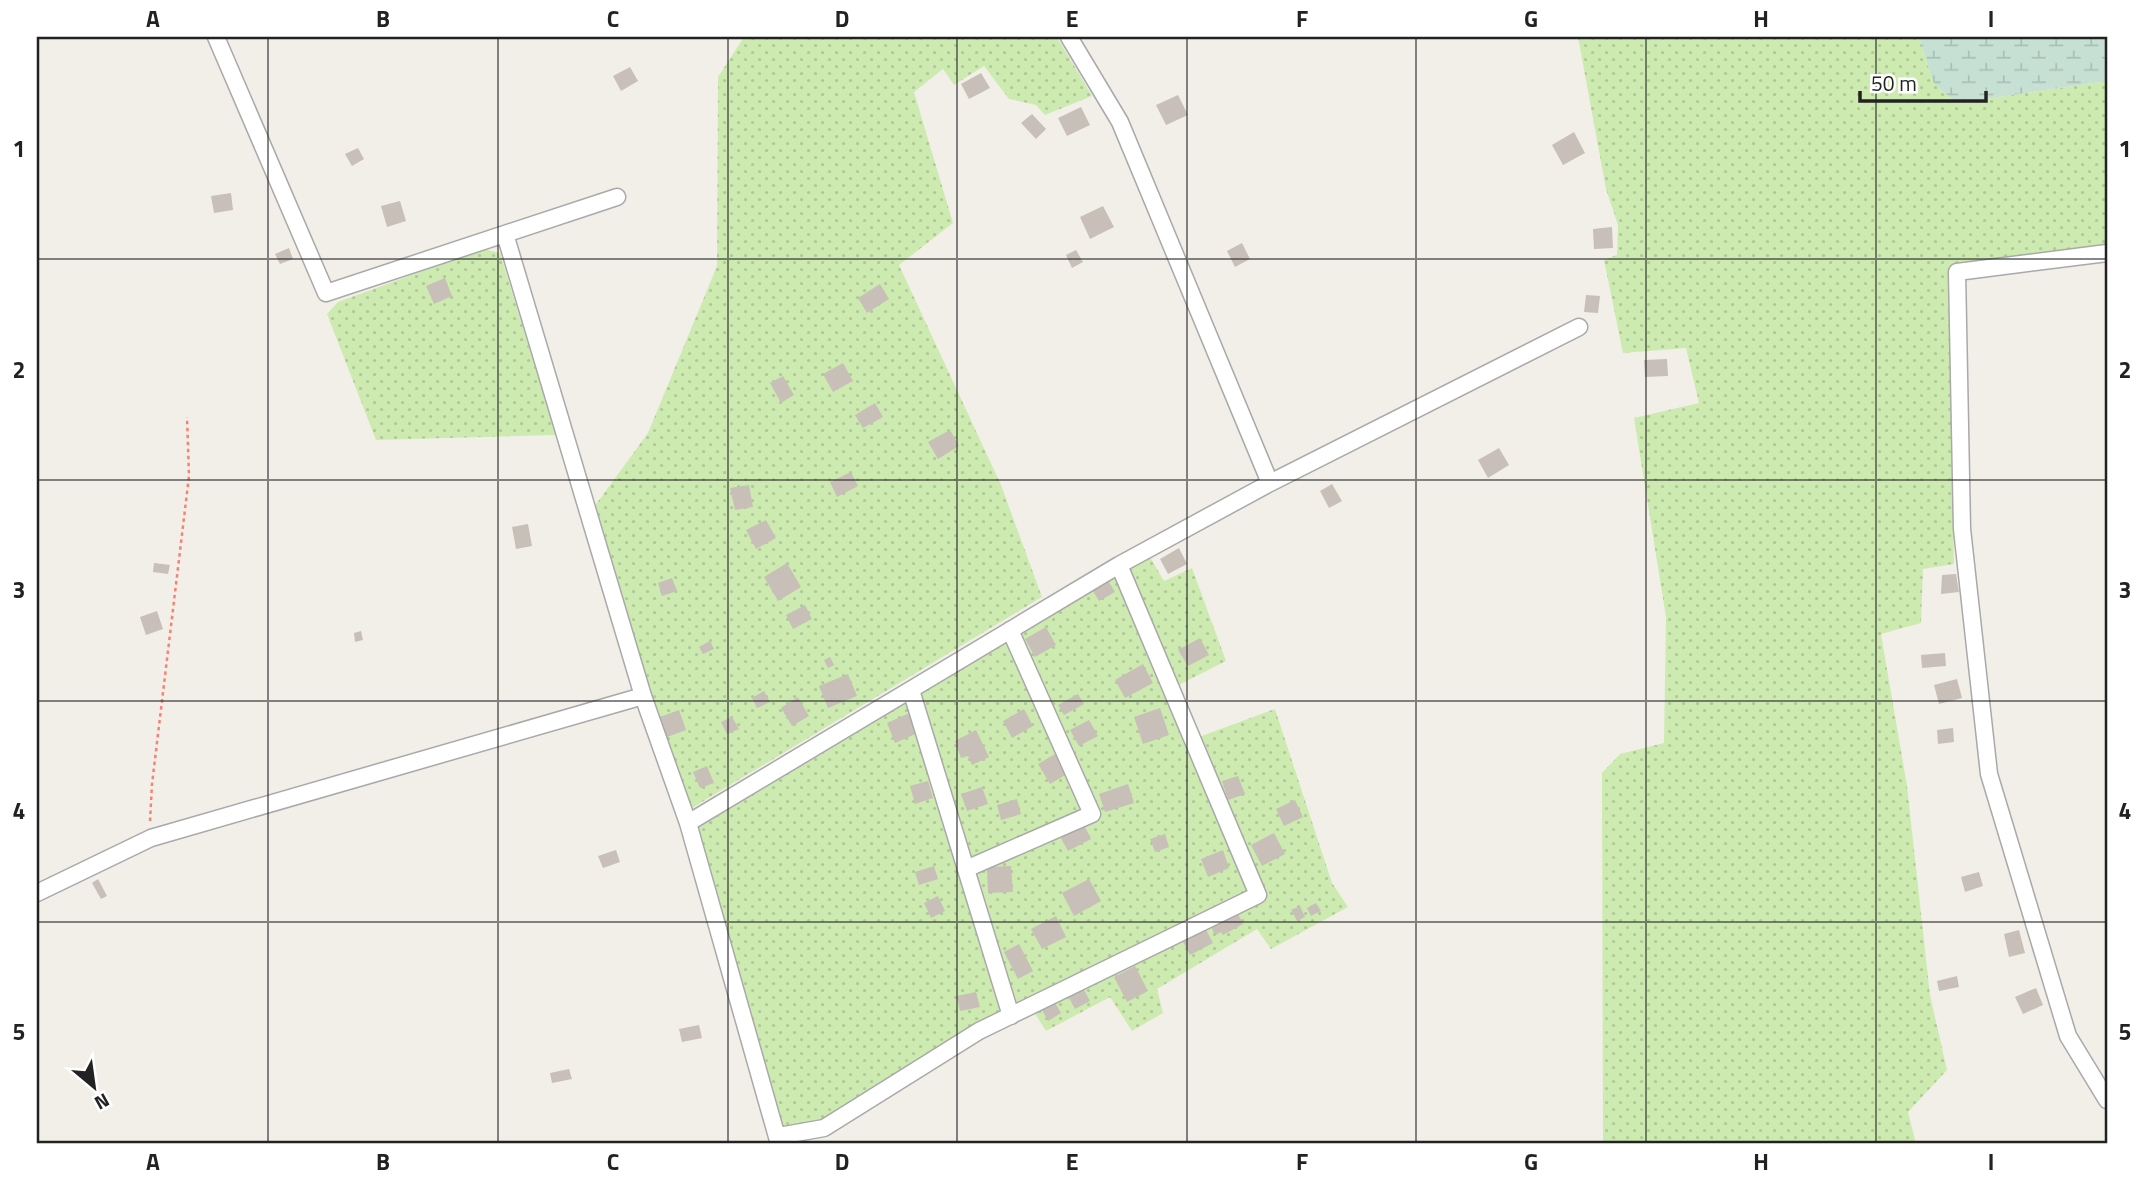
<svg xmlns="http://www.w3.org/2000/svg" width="2144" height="1181" font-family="'Titillium Web',sans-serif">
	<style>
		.grass { fill: url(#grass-dots) }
		.wetland { fill: url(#wetland-marsh) }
		.building { fill: #c7bfb8 }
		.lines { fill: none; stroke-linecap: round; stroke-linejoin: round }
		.minor-casing { stroke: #a9a9a9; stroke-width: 19 }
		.path { stroke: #fa8072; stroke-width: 2.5; stroke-dasharray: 3.5 3.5; stroke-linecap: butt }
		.minor { stroke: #fff; stroke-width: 16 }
		.grid { fill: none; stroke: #222; stroke-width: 2; stroke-opacity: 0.55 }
		.neatline { fill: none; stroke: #222; stroke-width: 2.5 }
		.grid-label { font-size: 23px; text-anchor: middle; font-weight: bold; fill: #222 }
	</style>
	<defs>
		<pattern id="grass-dots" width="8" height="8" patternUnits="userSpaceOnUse" patternTransform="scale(1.75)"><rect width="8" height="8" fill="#cdebb0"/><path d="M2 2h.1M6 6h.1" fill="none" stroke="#b0c997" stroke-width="1.8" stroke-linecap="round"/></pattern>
		<pattern id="wetland-marsh" width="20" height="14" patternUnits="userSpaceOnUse" patternTransform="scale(1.75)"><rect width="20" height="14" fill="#c6e0d4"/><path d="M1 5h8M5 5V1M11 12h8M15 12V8" fill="none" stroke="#aac0b6"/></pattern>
	</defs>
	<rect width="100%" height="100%" fill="#f2efe9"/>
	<!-- grass -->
	<path class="grass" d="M744,37h313l35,59 -47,19 -9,-10 -27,-6 -25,-33 -30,19 -11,-16 -29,23 39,131 -54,42 102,220 41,112 -350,211 -30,-74 -68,-227 54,-74 69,-167 1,-189z
		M1578,37h341l15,47 23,19 150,-22v164l-158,21 5,298 -31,5 -2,54 -40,11 26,152 23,209 17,75 -39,42 8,32h-313l-1,-371 18,-19 44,-11 2,-126 -32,-199 65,-15 -13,-55 -63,5 -19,-93 13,-5 1,-30 -12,-36z
		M483,249l17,4 56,182 -180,5 -49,-126 11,-12z
		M1150,557l14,24 28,-13 34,93 -63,32 23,52 13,-8 76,-28 57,174 16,24 -77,42 -14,-20 -100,60 6,24 -31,18 -22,-34 -64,34 -12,-19 -58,26 -149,98 -42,8 -87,-316 416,-254z"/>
	<!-- wetland -->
	<path class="wetland" d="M1919,37h188v44l-150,22 -23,-19z"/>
	<!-- building -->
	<path class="building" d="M630,67l8,14 -17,10 -8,-15z
		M981,73l9,15 -21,11 -8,-15z
		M1178,95l10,20 -22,10 -10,-20z
		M1081,107l9,18 -23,11 -9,-18z
		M1032,114l14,15 -10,10 -15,-16z
		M1574,132l11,21 -22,12 -11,-20z
		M358,148l6,11 -12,7 -7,-12z
		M231,193l2,17 -19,3 -3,-17z
		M400,201l6,20 -19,6 -6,-21z
		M1103,206l11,21 -24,12 -10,-22z
		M1612,227l1,21 -19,1 -1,-20z
		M1242,243l8,16 -15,8 -8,-16z
		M289,248l4,11 -13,5 -5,-10z
		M1076,250l7,12 -11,6 -6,-13z
		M445,278l7,18 -18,8 -8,-18z
		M880,284l9,15 -22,14 -9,-15z
		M1586,295l14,1 -2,17 -14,-1z
		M1667,359l1,17 -23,1 -1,-17z
		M843,363l10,18 -20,11 -10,-18z
		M783,376l11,19 -13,8 -11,-20z
		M875,403l8,14 -20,11 -8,-13z
		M950,430l9,16 -21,13 -10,-17z
		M1499,448l10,17 -21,13 -10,-18z
		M851,472l7,14 -21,11 -7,-15z
		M1332,484l10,17 -13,7 -9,-17z
		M749,485l4,22 -18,3 -5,-22z
		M766,520l10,18 -20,11 -10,-19z
		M528,524l4,22 -16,3 -4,-22z
		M1179,548l8,16 -19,10 -8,-15z
		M154,563l16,2 -2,9 -15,-2z
		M787,563l14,24 -23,14 -14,-24z
		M1956,574l3,18 -18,2 1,-19z
		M672,578l5,13 -15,5 -4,-13z
		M1109,582l6,10 -16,9 -6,-10z
		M805,605l7,14 -19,10 -7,-14z
		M157,611l6,18 -17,6 -6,-18z
		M1046,627l10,18 -21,12 -10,-18z
		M361,631l2,9 -8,2 -1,-9z
		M1200,638l9,17 -21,11 -10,-16z
		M710,641l4,8 -11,5 -4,-7z
		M1945,653l1,13 -24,2 -1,-13z
		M830,657l4,8 -6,3 -4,-8z
		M1143,664l10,19 -28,15 -10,-18z
		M848,674l9,22 -29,12 -9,-22z
		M1957,679l5,19 -23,6 -5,-19z
		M764,691l6,11 -13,6 -5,-10z
		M1078,694l6,10 -20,11 -6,-10z
		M798,697l11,19 -17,10 -11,-18z
		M1160,708l9,27 -26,9 -9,-27z
		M1024,709l9,17 -21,12 -9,-17z
		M679,710l7,20 -19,7 -7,-20z
		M912,712l8,20 -25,11 -8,-20z
		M732,717l7,12 -12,5 -6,-12z
		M1089,720l9,16 -19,10 -9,-16z
		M1953,728l1,14 -16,2 -1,-14z
		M976,730l13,27 -17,8 -4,-9 -7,2 -6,-17z
		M1055,754l12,20 -17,10 -12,-20z
		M707,766l7,17 -14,5 -7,-16z
		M1238,776l7,18 -17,6 -6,-19z
		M928,781l5,17 -18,6 -5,-18z
		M1128,784l6,19 -29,9 -6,-18z
		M982,787l6,17 -21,7 -6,-17z
		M1017,799l4,15 -20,6 -4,-15z
		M1295,800l8,17 -19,9 -8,-17z
		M1082,821l9,18 -23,12 -10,-18z
		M1274,833l11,21 -23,12 -11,-21z
		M1165,834l4,13 -14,5 -5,-13z
		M616,850l4,12 -17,6 -5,-12z
		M1223,850l6,18 -21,9 -7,-18z
		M934,866l4,13 -19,6 -4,-13z
		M1011,866l2,26 -25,1 -1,-26z
		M1979,872l4,14 -18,6 -4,-15z
		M98,879l9,17 -6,3 -9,-16z
		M1089,879l12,22 -27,15 -12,-23z
		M938,896l7,15 -14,7 -7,-15z
		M1316,903l5,8 -10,5 -4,-8z
		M1300,906l5,11 -8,4 -6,-11z
		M1235,908l8,16 -20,11 -2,-3 -6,3 -6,-12z
		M1056,916l10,21 -24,12 -11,-20z
		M1204,926l9,17 -23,12 -9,-17z
		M2019,930l6,23 -16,4 -5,-23z
		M1019,944l14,27 -15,8 -14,-27z
		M1135,966l13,25 -21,11 -13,-25z
		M1957,976l2,11 -20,4 -2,-10z
		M1082,986l8,15 -15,8 -8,-15z
		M2036,988l7,17 -20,9 -8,-17z
		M976,992l4,15 -20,4 -3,-15z
		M1054,1001l7,12 -13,8 -7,-13z
		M699,1025l3,13 -20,4 -3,-13z
		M569,1069l3,10 -20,4 -2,-10z"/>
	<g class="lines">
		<defs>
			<path id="minor" d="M216,37l110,256 291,-96
				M505,234l138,462 45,127 91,321
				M2107,253l-150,19 5,257 27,245 79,262 39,64
				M1270,483l309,-156
				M911,690l100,326
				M688,823l431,-258 151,-82 -150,-361 -51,-85
				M966,869l126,-55 -82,-184
				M37,893l114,-55 492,-142
				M779,1136l45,-8 155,-97 279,-136 -139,-330"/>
		</defs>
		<!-- minor casing -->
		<use href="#minor" class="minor-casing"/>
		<!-- path -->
		<path class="path" d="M150,821l2,-37 37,-308 -2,-59"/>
		<!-- minor -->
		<use href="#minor" class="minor"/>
	</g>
	<!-- grid -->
	<path class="grid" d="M268,37v1107M498,37v1107M728,37v1107M957,37v1107M1187,37v1107M1416,37v1107M1646,37v1107M1876,37v1107M37,259h2070M37,480h2070M37,701h2070M37,922h2070"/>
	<!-- border -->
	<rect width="2144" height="1181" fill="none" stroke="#ffffff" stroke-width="77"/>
	<!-- north arrow -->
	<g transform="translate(94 1087) rotate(151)" stroke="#ffffff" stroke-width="5" paint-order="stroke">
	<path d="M0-5L12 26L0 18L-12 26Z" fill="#222222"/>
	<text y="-10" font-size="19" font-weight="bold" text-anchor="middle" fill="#222222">N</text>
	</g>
	<!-- scale -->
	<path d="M1860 91v10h126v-10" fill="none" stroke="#222222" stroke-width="3.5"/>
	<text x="1871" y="91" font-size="21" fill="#222222" stroke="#ffffff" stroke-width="5" paint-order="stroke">50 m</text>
	<rect x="38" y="38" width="2068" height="1104" class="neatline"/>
	<g class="grid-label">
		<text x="153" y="27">A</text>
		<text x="383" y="27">B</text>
		<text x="613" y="27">C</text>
		<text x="842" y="27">D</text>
		<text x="1072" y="27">E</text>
		<text x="1302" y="27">F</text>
		<text x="1531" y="27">G</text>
		<text x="1761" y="27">H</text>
		<text x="1991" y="27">I</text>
		<text x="19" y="157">1</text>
		<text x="2125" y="157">1</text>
		<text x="19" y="378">2</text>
		<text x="2125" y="378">2</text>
		<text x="19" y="598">3</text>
		<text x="2125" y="598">3</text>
		<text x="19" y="819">4</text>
		<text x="2125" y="819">4</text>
		<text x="19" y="1040">5</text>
		<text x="2125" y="1040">5</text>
		<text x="153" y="1170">A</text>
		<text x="383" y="1170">B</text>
		<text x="613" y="1170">C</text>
		<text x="842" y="1170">D</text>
		<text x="1072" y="1170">E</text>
		<text x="1302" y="1170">F</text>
		<text x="1531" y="1170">G</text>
		<text x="1761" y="1170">H</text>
		<text x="1991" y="1170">I</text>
	</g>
</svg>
